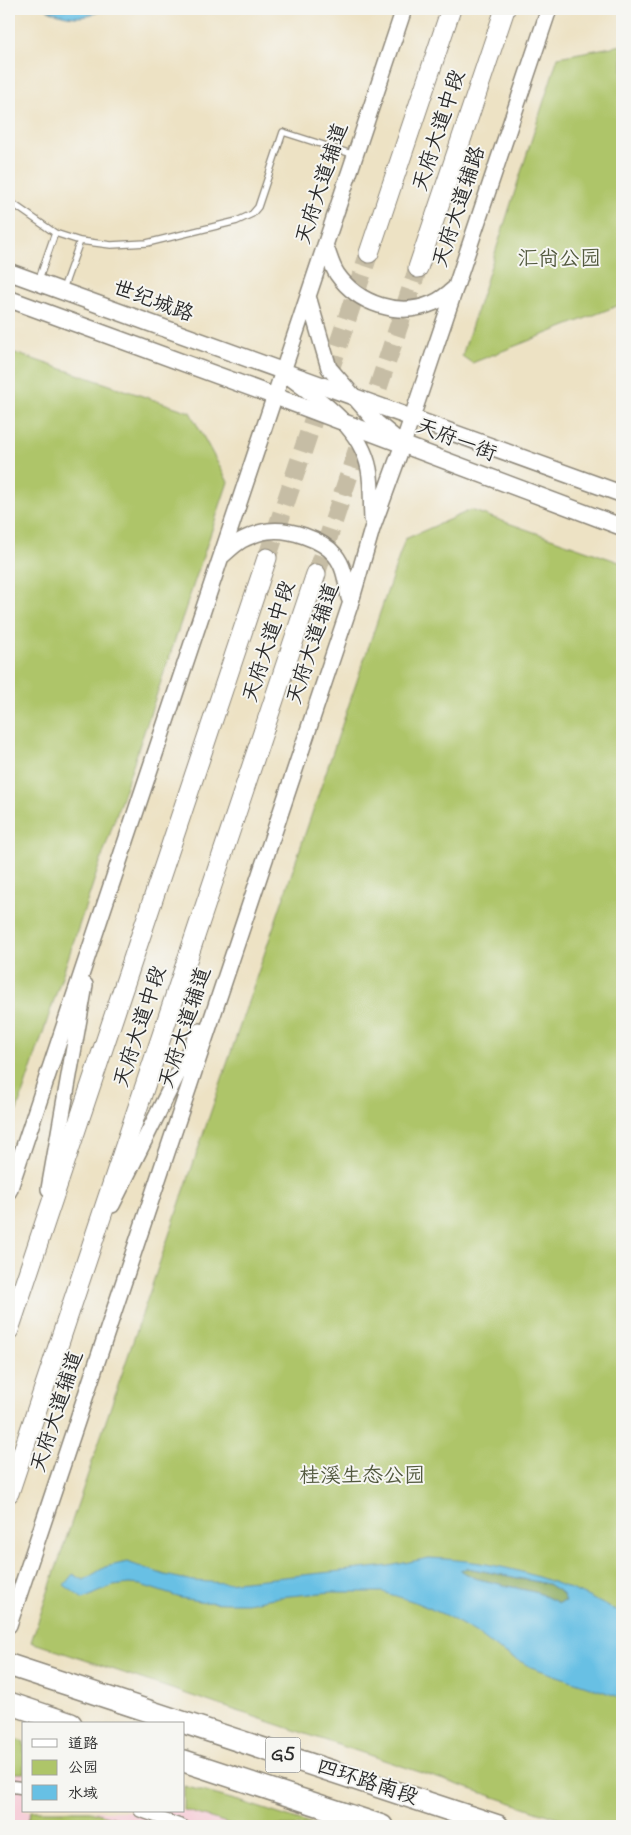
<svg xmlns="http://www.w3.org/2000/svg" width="631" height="1835" font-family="'Indie Flower','LXGW WenKai TC',sans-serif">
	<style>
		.built { fill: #f6cfd9 }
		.green { fill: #aec569; stroke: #6c784a }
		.forest { fill: #8aaa5d; stroke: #5a6a44 }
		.water { fill: #67c0e4; stroke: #497688; fill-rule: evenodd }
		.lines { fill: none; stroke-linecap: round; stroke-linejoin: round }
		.primary-tunnel { stroke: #c6bda5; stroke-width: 19; stroke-dasharray: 19 9; stroke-linecap: butt }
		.service-casing { stroke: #8c8678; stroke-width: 8 }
		.minor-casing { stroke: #8c8678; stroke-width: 14 }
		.tertiary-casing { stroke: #8c8678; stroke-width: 18 }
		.secondary-casing { stroke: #8c8678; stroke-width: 19 }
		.primary-casing { stroke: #8c8678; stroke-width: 21 }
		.motorway-casing { stroke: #8c8678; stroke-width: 24 }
		.service { stroke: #fff; stroke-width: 5.5 }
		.minor { stroke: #fff; stroke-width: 11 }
		.tertiary { stroke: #fff; stroke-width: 15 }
		.secondary { stroke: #fff; stroke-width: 16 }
		.primary { stroke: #fff; stroke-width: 19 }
		.motorway { stroke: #fff; stroke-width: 21 }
		.labels { text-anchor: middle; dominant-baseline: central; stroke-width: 4; stroke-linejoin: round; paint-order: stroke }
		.shield { fill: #f6f6f2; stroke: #686867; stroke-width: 1 }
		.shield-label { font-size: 20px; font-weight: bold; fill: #2b2b2b }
		.street-label { font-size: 21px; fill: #2b2b2b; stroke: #f6f6f2 }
		.park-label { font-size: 21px; fill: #52593e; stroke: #f6f6f2 }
	</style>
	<rect width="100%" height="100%" fill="#f6f6f2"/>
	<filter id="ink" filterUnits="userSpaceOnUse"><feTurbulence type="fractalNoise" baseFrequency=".02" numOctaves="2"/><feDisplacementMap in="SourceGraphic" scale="10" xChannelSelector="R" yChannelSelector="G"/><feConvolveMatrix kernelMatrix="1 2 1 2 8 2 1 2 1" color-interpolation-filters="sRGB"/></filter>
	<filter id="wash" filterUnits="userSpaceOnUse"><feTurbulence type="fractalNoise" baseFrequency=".0096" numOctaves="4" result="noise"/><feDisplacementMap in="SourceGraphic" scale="20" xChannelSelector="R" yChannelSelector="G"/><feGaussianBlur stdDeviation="1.12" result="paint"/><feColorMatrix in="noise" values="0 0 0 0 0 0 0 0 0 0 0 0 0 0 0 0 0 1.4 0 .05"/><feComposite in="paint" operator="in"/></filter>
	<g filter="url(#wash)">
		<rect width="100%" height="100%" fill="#ede2c4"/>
		<!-- built -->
		<path class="built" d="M9,1737l15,5v69h160v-25l58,16 74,24h-307z"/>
		<!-- green -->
		<path class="green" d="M622,45v259l-150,59 -10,-7 96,-299z
			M9,351l181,61 38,70 -219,652z
			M471,510l151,53v1263h-41l-550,-184 374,-1103z
			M9,1737l15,5v31h-15z
			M184,1786l58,16 74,24h-79l-53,-16z
			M31,1811h59l56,15h-120z"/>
		<!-- forest -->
		<path class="forest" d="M468,1568l80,16 14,9 4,8 -7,2 -21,-10 -64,-15 -14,-8z"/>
		<!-- water -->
		<path class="water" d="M46,9h57c-18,12 -38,9 -57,0z
			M429,1558c73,3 129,21 193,56v84l-91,-31 -34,-18 -22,-17 -30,-17 -33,-14 -29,-9h-52l-52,5 -32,6h-23l-19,-1 -24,-4 -40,-13 -12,-1 -16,2 -30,13 -19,-14 9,-11 11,6 21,-13 22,-5 38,13 28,6 33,2 163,-17zM468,1568l80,16 14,9 4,8 -7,2 -21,-10 -64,-15 -14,-8z"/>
	</g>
	<g filter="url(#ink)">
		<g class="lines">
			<!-- primary-tunnel -->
			<path class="primary-tunnel" d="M267,558l102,-305
				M316,574l102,-306"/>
			<defs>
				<path id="service" d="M9,12l1,-3
					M9,201l46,32 -17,49
					M55,233l25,8
					M63,289l17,-48 31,4 36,-2 90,-22 15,-7 6,-7 25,-75 72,23"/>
				<path id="minor" d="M9,1786l15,2
					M140,1811l43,15"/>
				<path id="tertiary" d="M325,245c4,9 6,20 12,29 21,30 62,44 96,29 8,-3 16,-10 23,-16
					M308,296l21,72 47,54 24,20
					M288,376c32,24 73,51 81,93 3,16 2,34 3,50
					M221,557c7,-6 14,-13 21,-17 8,-4 17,-8 26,-9 20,-3 54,8 67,24 10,12 11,28 14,43
					M49,1189l36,-204
					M9,1191l395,-1182
					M112,1205l87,-174
					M9,1625l341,-1020 22,-76 31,-85 146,-435"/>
				<path id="secondary" d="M9,272l613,222
					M9,299l265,97 348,131"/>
				<path id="primary" d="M369,253l82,-244
					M418,268l87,-259
					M9,1330l258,-772
					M9,1493l307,-919"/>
				<path id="motorway" d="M9,1665l489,161
					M9,1703l62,21
					M184,1761l198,65"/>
			</defs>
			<!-- service casing -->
			<use href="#service" class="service-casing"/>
			<!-- minor casing -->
			<use href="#minor" class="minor-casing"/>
			<!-- tertiary casing -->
			<use href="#tertiary" class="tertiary-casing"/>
			<!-- secondary casing -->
			<use href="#secondary" class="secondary-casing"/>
			<!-- primary casing -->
			<use href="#primary" class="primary-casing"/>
			<!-- motorway casing -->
			<use href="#motorway" class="motorway-casing"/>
			<!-- service -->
			<use href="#service" class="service"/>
			<!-- minor -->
			<use href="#minor" class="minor"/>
			<!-- tertiary -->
			<use href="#tertiary" class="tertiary"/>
			<!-- secondary -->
			<use href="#secondary" class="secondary"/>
			<!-- primary -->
			<use href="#primary" class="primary"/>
			<!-- motorway -->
			<use href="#motorway" class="motorway"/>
		</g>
	</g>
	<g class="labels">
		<!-- shield labels -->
		<rect class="shield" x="265.5" y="1737.5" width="35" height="35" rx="4"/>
		<g class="shield-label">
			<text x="283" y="1755">G5</text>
		</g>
		<!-- street labels -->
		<g class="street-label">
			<text transform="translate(440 131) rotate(-72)">天府大道中段</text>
			<text transform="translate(323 184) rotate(-72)">天府大道辅道</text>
			<text transform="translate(460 207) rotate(-72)">天府大道辅路</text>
			<text transform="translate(153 302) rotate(20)">世纪城路</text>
			<text transform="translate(456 441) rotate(21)">天府一街</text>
			<text transform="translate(270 642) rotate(-72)">天府大道中段</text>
			<text transform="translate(314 644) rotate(-72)">天府大道辅道</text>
			<text transform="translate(141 1027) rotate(-72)">天府大道中段</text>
			<text transform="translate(186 1028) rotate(-72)">天府大道辅道</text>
			<text transform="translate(58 1412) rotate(-72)">天府大道辅道</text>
			<text transform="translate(367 1783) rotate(18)">四环路南段</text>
		</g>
		<!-- park labels -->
		<g class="park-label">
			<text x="559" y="260">汇尚公园</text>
			<text x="362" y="1477">桂溪生态公园</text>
		</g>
	</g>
	<!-- margin -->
	<rect width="631" height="1835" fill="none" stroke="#f6f6f2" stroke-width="30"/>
	<!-- legend -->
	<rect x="22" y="1722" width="162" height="90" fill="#f6f6f2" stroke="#a5a5a2"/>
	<rect x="32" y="1739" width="25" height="8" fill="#ffffff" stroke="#a5a5a2"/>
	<text x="68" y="1748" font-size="15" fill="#2b2b2b">道路</text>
	<rect x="32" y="1760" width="25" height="15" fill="#aec569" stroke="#a5a5a2"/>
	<text x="68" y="1772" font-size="15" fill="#2b2b2b">公园</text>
	<rect x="32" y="1785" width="25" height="15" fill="#67c0e4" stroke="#a5a5a2"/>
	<text x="68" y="1798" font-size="15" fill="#2b2b2b">水域</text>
</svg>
